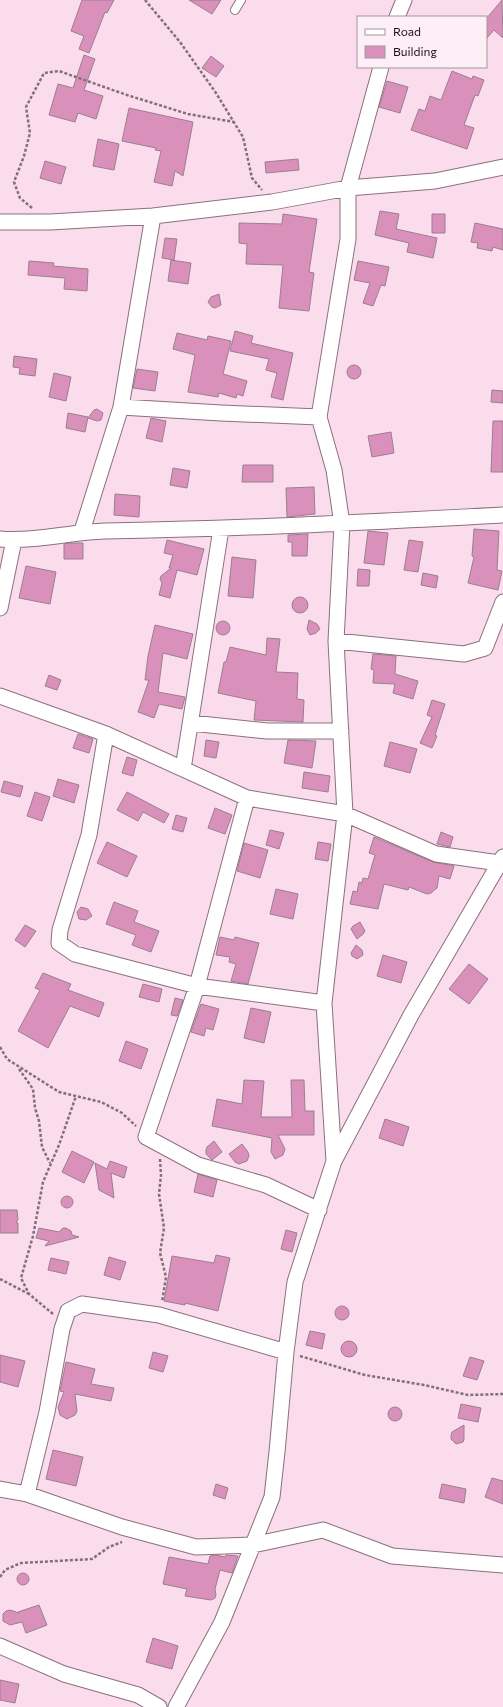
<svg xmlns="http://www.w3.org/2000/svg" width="503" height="1707" font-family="Commissioner,sans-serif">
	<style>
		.building { fill: #d991bc; stroke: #9a7f8f }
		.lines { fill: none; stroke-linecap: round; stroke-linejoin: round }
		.lane-casing { stroke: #8b707f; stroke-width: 10 }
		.street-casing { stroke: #8b707f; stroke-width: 17 }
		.path { stroke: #826f7a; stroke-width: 2.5; stroke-dasharray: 3 2; stroke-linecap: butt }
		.lane { stroke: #fff; stroke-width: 8 }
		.street { stroke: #fff; stroke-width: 15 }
	</style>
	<rect width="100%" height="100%" fill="#fadced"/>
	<!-- building -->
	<path class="building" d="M82,0h32l-7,13 -2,-1 -16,41 -10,-4 5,-13 -13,-5z
		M189,0h32l-9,14z
		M502,0l1,38 -9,-8 -8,9v-20z
		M84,55l11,4 -11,31 19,6 -7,23 -18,-6 -3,9 -26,-7 9,-31 15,4z
		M211,56l13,10 -8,11 -14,-9z
		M452,71l20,8 1,-3 11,4 -6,16 -3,-1 -11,30 10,3 -7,21 -56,-19 8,-21 6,2 5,-15 11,4z
		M387,81l21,6 -8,26 -21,-6z
		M129,108l64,14 -10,54 -8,-5 -3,15 -18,-4 7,-31 -6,-1 1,-2 -34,-7z
		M98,139l21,5 -5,26 -21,-4z
		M298,159l1,11 -33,3 -1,-11z
		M45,161l21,6 -5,17 -21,-6z
		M380,211l19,3 -3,15 41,9 -4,20 -26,-6 2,-9 -34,-8z
		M283,214l34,5 -8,53 5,1 -5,38 -30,-3 4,-43 -37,-1 1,-20 -8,-1v-20l43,1z
		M432,214h13v19h-13z
		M475,223l28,6v21l-10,-3 -1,4 -15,-3 1,-5 -7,-1z
		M165,238l12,1 -3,21 -12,-2z
		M171,260l20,3 -3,21 -20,-3z
		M29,261l25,2 -1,3 35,3 -1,22 -23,-2 1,-11 -37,-3z
		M358,261l31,6 -4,19 -4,-1 -8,21 -10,-3 7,-20 -16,-3z
		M219,294l2,11 -6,3 -3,-1 -4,-5 3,-5z
		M235,331l18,5 -2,7 42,10 -10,47 -12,-3 6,-24 -11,-3 3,-11 -39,-8z
		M177,333l30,7 1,-4 23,5 -8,33 24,7 -4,15 -6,-2 -1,4 -17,-5 -1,4 -30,-5 7,-37 -22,-6z
		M14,356l23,3 -2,17 -16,-2 1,-6 -7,-1z
		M347 372a7 7 0 1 1 14 0a7 7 0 1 1-14 0Z
		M137,369l21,3 -3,19 -22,-3z
		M54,373l17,4 -5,24 -17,-4z
		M492,390l11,1v12l-12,-1z
		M97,409l6,4 -2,7 -4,1 -9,-3 6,-8z
		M68,413l20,4 -3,15 -19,-4z
		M151,418l15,3 -4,21 -16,-4z
		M493,421h10v51h-12z
		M391,432l3,21 -22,4 -4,-21z
		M243,465h30v17h-31z
		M173,468l17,3 -3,17 -17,-3z
		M314,487l1,27 -28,3 -1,-29z
		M115,494l25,2 -1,21 -25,-2z
		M474,529l25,2 -2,39 5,1 -4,19 -30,-7 6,-26 -2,-1z
		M368,531l20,2 -4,32 -20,-2z
		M308,534l-1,22h-15v-14h-4v-7z
		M167,540l37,9 -7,26 -20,-5 -7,28 -11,-3 3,-12 -2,-4 1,-3 10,-8h-2l4,-13 -9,-2z
		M409,540l14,2 -5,30 -14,-2z
		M70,543h13v16h-19v-15z
		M232,557l24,3 -3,38 -25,-2z
		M26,566l30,6 -6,32 -31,-6z
		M358,569l12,1 -1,16h-12z
		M423,573l15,3 -2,12 -15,-3z
		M292 605a8 8 0 1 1 16 0a8 8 0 1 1-16 0Z
		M309,620l8,4 3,5 -4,4 -6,2 -3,-6z
		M216 628a7 7 0 1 1 14 0a7 7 0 1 1-14 0Z
		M155,625l38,9 -6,25 -24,-6 -5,39 27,5 -3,12 -23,-5 -5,14 -16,-6 11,-32h-4l3,-24z
		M267,638l13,1 -4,33 22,1 -1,26 7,1 -1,22 -49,-2 2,-19 -38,-8 6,-31h2l4,-15 36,8z
		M373,654l23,2 -1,18 23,7 -5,18 -20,-6 2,-9 -22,-1 1,-13 -3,-1z
		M49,675l12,5 -4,10 -12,-4z
		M432,700l13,4 -10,31 2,1 -5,12 -12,-5 12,-26 -5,-2z
		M78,734l15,5 -4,14 -16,-5z
		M206,740l13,2 -3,16 -12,-2z
		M288,740l28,1 -4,27 -28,-5z
		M390,742l27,7 -7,24 -26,-7z
		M127,757l10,3 -4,16 -11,-3z
		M304,772l26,4 -2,16 -26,-4z
		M58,779l21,6 -5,18 -21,-7z
		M4,781l19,5 -3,11 -19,-5z
		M35,792l15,5 -8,24 -15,-5z
		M127,792l42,22 -5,9 -21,-11 -5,9 -21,-11z
		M215,808l17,7 -7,19 -17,-6z
		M176,815l11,3 -4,14 -11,-3z
		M270,830l14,3 -5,16 -13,-4z
		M441,832l12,5 -3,10 -13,-3z
		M374,837l59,25 21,4 -4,13 -11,-3 -2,12 -6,5 -4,1 -18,-7 -1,3 -24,-6 -6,25 -28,-5 3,-13 4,1 2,-10 3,1 1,-5 5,1 7,-24 -6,-2z
		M107,842l30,14 -10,21 -30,-14z
		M318,842l13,2 -3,17 -13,-2z
		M244,843l24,7 -8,28 -23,-7z
		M276,889l22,5 -5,25 -23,-5z
		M114,902l24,9 -4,11 25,9 -8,21 -19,-7 4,-10 -30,-11z
		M81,907l7,2 4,7 -6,4 -7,-1 -2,-7z
		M360,922l5,9 -2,3 -6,5 -6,-10 2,-3z
		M25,925l11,6 -11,16 -10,-7z
		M220,937l14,3 1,-3 24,6 -11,41 -17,-3 5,-17 -7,-2 1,-5 -14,-2z
		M356,945l6,5 1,5 -6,4 -5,-3 -1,-3z
		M383,955l24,7 -6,21 -24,-7z
		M469,964l19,15 -19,25 -20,-15z
		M43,973l28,11 -3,6 36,13 -5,14 -29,-11 -22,42 -30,-17 22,-41 -5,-2z
		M143,984l19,5 -3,13 -20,-5z
		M175,998l8,2 -6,16 -6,-1z
		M201,1004l18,5 -6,21 -7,-2 -2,8 -13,-4z
		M251,1008l20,4 -7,31 -20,-5z
		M126,1041l22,8 -7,20 -22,-8z
		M244,1080l20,1 -3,36h31l-1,-37h13l1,31h9v24h-36l7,14 -2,6 -8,4 -4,-7 1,-14 -60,-12 5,-27 25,5z
		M385,1119l24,8 -6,19 -24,-8z
		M214,1141l8,11 -10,8 -6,-6v-4l1,-3z
		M242,1144l6,8 1,4 -2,5 -8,3 -4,-2 -6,-8z
		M72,1151l22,11 -10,21 -22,-11z
		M110,1161l17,6 -3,11 -13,-5 3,25 -15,-8 -4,-27 12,6z
		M198,1174l19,6 -4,17 -19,-5z
		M61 1202a6 6 0 1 1 12 0a6 6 0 1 1-12 0Z
		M0,1210h17l1,10 -2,2 2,1v10h-18z
		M39,1228l20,4 4,-4h3l5,3 1,4 7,2 -34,9 4,-5 -13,-3z
		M286,1230l11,3 -5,19 -11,-3z
		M216,1255l14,3 -12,53 -33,-8v2l-21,-4 8,-45 42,7z
		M109,1257l17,5 -6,18 -16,-5z
		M51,1258l18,4 -3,12 -18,-4z
		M335 1313a7 7 0 1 1 14 0a7 7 0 1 1-14 0Z
		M310,1331l15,3 -3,15 -16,-4z
		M341 1349a8 8 0 1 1 16 0a8 8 0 1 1-16 0Z
		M153,1352l15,4 -5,16 -14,-4z
		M0,1355l25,6 -7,26 -18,-5z
		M470,1357l14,4 -7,19 -14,-4z
		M66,1362l29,7 -4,15 23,4 -3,13 -36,-7 2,17 -2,4 -8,4 -7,-4 -2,-8 6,-15 -4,-1z
		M461,1404l20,4 -3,14 -20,-4z
		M388 1414a7 7 0 1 1 14 0a7 7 0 1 1-14 0Z
		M464,1425v14l-1,3 -7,2 -5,-5v-3l1,-4z
		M53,1450l30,7 -7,29 -30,-7z
		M492,1478l11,3v23l-18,-7z
		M216,1484l12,4 -3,11 -12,-4z
		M442,1484l24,5 -2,14 -25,-5z
		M216,1555l9,2 1,-2 12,1 -6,17 -12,-3 -5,19 1,6 -1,3 -4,2 -26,-4 2,-7 -24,-5 6,-27 39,7 2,-8z
		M17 1579a6 6 0 1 1 12 0a6 6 0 1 1-12 0Z
		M39,1605l8,20 -21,8 -4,-11 -12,3 -7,-4v-7l3,-3 4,-1 9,3 -1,-1z
		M153,1638l25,8 -6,23 -26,-7z
		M0,1680l19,4 -4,19 -15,-3z"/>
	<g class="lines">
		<defs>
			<path id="lane" d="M235,10l6,-10"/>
			<path id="street" d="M397,17l7,-17
				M0,222h50l103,-6 119,-14 76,-14 87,-7 68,-14
				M121,407l100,6 98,4
				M82,531l39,-124 32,-191
				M0,539c35,3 70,-7 105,-8 133,-2 265,-9 398,-16
				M0,608l14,-68
				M336,641l128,13 21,-6 18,-46
				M0,696l106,38 141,64 98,16 91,40 63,9
				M191,723l76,8h74
				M106,734l-17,101 -29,95 -1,13 16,11 122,32 127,17
				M183,769l38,-240
				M247,798l-50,188 -51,151 52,28 68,20 53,25
				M334,1161l-10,-158 21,-189 -9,-173 6,-117 -8,-54 -15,-53 29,-178v-51l33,-121
				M0,1489l27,5 95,33 74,20 57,-2 70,-15 69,26 111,9
				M27,1494l20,-82 15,-83 6,-18 14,-7 77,11 127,37
				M0,1646l64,28 74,21 21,12
				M176,1707l46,-85 50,-125 5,-45 9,-100 9,-70 39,-121 77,-146 92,-158"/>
		</defs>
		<!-- lane casing -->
		<use href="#lane" class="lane-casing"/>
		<!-- street casing -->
		<use href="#street" class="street-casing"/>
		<!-- path -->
		<path class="path" d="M145,0l35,42 36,51 27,44 9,41 10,12
			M32,208l-12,-10 -6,-16 10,-26 6,-23 -4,-26 18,-34 15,-2 68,24 61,19 46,8
			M0,1047l7,12 52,33 42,10 21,11 14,13
			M19,1069l14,20 2,19 4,13 3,26 8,16
			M160,1159l1,16 -2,19 5,34 -4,25 6,24 -4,25
			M0,1279l29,15
			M53,1314l-24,-20 -8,-16 12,-42 10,-54 16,-37 17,-49
			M300,1356l65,19 59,10 44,10 35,-1
			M0,1577l5,-7 16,-7 71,-4 17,-12 13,-5"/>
		<!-- lane -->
		<use href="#lane" class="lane"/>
		<!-- street -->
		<use href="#street" class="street"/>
	</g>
	<!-- legend -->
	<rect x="357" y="16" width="130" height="52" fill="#fceff6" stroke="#a2969d"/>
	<rect x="365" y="29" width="20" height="6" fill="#ffffff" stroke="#a2969d"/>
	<text x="393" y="36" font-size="12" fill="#1b1117">Road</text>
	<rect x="365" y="46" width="20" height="12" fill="#d991bc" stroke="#a2969d"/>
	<text x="393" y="56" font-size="12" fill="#1b1117">Building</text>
</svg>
